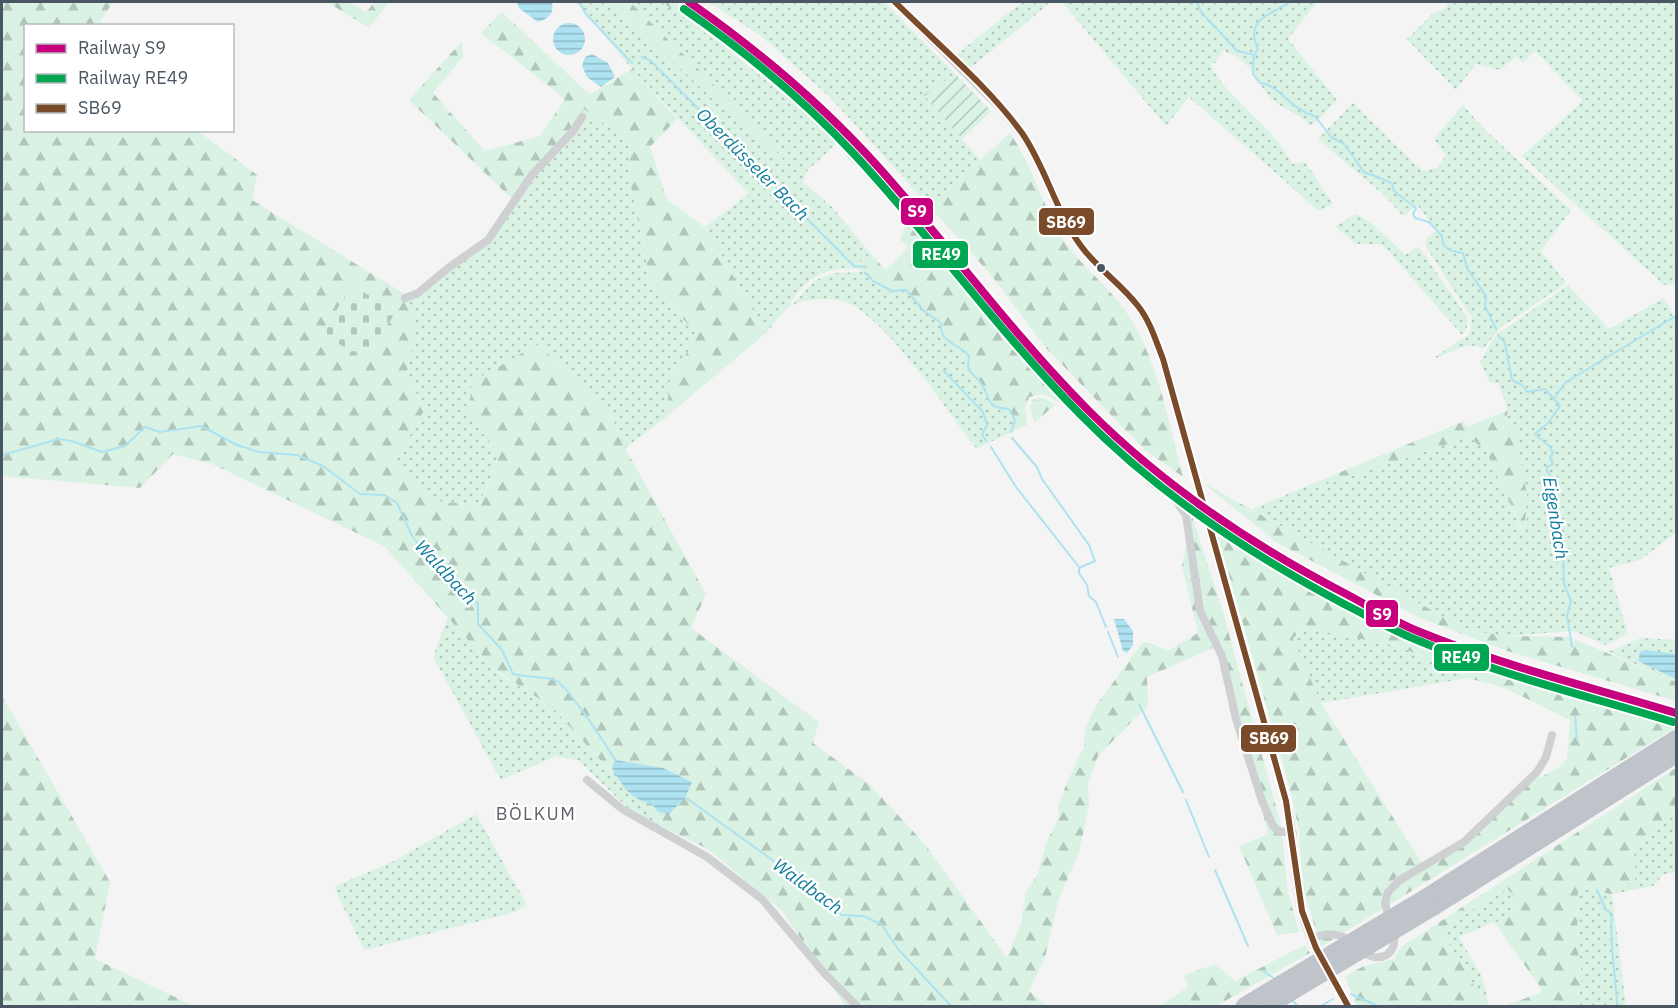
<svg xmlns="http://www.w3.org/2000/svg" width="1678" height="1008" font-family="'IBM Plex Sans',sans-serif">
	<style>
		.grass { fill: url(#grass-dots) }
		.forest { fill: url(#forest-firs); fill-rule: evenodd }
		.cemetery { fill: url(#cemetery-stones) }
		.garden { fill: url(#garden-furrows) }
		.water { fill: url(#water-rules) }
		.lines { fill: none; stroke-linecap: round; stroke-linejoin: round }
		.stream { stroke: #aee2f0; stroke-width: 2 }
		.motorway-casing { stroke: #b9bec3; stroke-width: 16 }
		.minor { stroke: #ced0d2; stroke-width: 8 }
		.tertiary { stroke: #ced0d2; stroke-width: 9 }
		.motorway { stroke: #bec4c9; stroke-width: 15 }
		.motorway-bridge-casing { stroke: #b9bec3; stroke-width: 16; stroke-linecap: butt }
		.motorway-bridge { stroke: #bec4c9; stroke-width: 15 }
		.bus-1-casing { stroke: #fff; stroke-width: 10 }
		.bus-1 { stroke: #7a4b2a; stroke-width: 6 }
		.rail-1-casing { stroke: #fff; stroke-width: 12 }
		.rail-2-casing { stroke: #fff; stroke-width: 12 }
		.rail-1 { stroke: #c7007f; stroke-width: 8 }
		.rail-2 { stroke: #00a651; stroke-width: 8 }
		.bus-dot { fill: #4a5661; stroke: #fff; stroke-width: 2 }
		.labels { text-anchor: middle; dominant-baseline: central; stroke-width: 5; stroke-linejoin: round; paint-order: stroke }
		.water-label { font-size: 18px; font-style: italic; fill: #0c7c9b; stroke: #fff }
		.neighbourhood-label { font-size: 18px; letter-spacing: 1.5px; fill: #5f6368; stroke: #fff }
		.line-badge { stroke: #fff; stroke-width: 2 }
		.badge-label { font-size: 16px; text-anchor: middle; font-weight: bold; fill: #fff }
	</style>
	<defs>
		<pattern id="grass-dots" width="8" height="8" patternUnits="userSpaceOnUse" patternTransform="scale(1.5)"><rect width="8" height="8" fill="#d9f2e3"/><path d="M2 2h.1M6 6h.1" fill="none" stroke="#b2c7bb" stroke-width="1.8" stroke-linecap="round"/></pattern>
		<pattern id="forest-firs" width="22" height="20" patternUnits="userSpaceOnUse" patternTransform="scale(1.5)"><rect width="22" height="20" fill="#d9f2e3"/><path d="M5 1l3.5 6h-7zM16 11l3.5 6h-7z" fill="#b2c7bb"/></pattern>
		<pattern id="cemetery-stones" width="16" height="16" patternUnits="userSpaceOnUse" patternTransform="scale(1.5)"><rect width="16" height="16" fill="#d9f2e3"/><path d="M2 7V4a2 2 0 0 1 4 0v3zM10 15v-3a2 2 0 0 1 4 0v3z" fill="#b2c7bb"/></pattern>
		<pattern id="garden-furrows" width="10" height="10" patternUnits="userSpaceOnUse" patternTransform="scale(1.5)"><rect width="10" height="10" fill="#d9f2e3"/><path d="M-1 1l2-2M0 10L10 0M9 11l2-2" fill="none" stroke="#b2c7bb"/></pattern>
		<pattern id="water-rules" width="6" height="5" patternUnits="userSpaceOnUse" patternTransform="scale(1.5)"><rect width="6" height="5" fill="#aee2f0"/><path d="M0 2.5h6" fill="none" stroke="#90bac6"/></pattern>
	</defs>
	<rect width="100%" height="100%" fill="#f4f4f4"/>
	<!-- grass -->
	<path class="grass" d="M576,2h33l188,175 -51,-61 -116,-114h32l35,23 124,99 16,19 -31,29 -3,10 29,25 39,47 -17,12 2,2c-35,1 -45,7 -66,35l3,1 22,-24 21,-7 27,-1 21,15 22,3 18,21 17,12 -1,9 29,24 3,19 9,8 8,19 4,4 16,3 6,11 -4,12 -33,16 -3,-1c-29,-38 -86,-125 -127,-144 -15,-6 -38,-5 -53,1 -11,4 -22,21 -29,29l-61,-106 44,-33 -117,-125z
		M709,2h175l71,72 -31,21 56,65 -51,46 -99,-109 -69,-61z
		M1022,2h29l-83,68 -13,-14z
		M1062,2h255l-29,37 49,61 -17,18 -10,8c-13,-16 -29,-16 -41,-30 -12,-13 -23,-42 -42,-43l-3,-4 -9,14 -5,1c20,40 63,60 82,100l13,-2 28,42 -14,7 -130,-114 -23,29z
		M1450,2h226v282l-12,1 -142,-129 61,-55 -48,-50 -12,12 -7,-7 -16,14 -24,-6 -20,26 -49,-51 29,-28 8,-1z
		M1353,103l69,68 15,-3 9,-13 -12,-16 29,-34 19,22 89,83 -30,41 25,32 -66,45 -17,21c-13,-9 -33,3 -46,9l-1,-2 34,-22 2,-16 -46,-71 1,-10 10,-6 -20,-26 -14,11 -18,-20 -67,-57z
		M584,108l46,35 -1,34 22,107 47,51 -28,45 -4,37 -41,31 -17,-40 -25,-18 -44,-46 -69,74 30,36 -21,51 -45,-4 -40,-38 30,-52 -17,-39 8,-39 -7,-37 73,-52 89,-114z
		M895,192l112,136v1l-116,-134z
		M1357,214l18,12 30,29 13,-8 5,6 44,64v11l-5,7 -80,-91h-27l-20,-18z
		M1568,285l41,44 55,-31 12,21v214l-36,27 -31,8 19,66 -23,11 -31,-14 -69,5 -38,-6 -92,-49 -123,-72 67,-28 2,5 148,-49 17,14 37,82 4,-16 -21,-97 2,-10 -10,-27h-8l-10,-21 16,-27z
		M448,617l45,52 61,40 106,117 -8,5 -74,-71 -22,-4 -55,24 -68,-123z
		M1302,627l99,20 67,31 -147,25 -28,-64z
		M1641,638l35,2v42l-68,-30z
		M1676,813v59l-12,2 -11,12 -41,8 14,112h-48l4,-31 -5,-27 1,-56 6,-3 27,5 24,-11 -1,-34z
		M476,814l51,91 -12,7 -151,38 -30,-63 60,-26z
		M1507,889l6,5 2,15 -10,12 -11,1 -35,15 24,42 6,27 -9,-8 -13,-25 -26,-41 4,-6z"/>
	<!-- forest -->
	<path class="forest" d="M2,2h111l-15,23 -72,1v104l172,1 59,44 -5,25 156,96 7,37 -8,39 17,39 -30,52 40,38 46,4 20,-51 -30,-36 1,-36 68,-38 44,46 25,18 17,40 81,146 -15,34 128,94 -6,21 56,41 55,59 83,115 14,-35 5,-32 12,-17 8,-31 13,-26 -1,-10 8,-22 18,-38 1,-19 12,-24 46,-62 8,1 17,8 30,-18 -16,-67 10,-50 31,96 58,213 7,68 11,39 -22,3 -38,-89 29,-12 -46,-190 -75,33 1,28 -50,51 -10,28 1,21 -10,47 -21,49 -13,56 -16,34 18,15h-202l-62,-94 -75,-63 -48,-23 -106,-117 -61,-41 -109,-122 -172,-82 -39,-10 -33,34 -138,-12z
		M327,2h23l16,10 9,-10h14l-20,26z
		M609,2h21l116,114 56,66z
		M662,2h14l42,25 93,77 56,59h-15l-31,-39 -63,-53z
		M502,12l88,83 42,-26 45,50 -27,28 17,53 38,27 61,106 -100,84 4,-37 28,-45 -47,-51 -22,-107 1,-34 -46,-34 -14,21 -58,69 -103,-99 53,-59 1,16 -30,36 52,58 55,-15 25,-37 -84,-66z
		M1010,133c21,31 31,67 49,99 16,30 45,49 65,77 34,48 44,112 59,168l-39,-28 -100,-103 -52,-70 -63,-70z
		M905,218l158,180 -4,4 -16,-8 -14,3 -4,11 2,17 -16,7 4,-12 -6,-11c-27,-3 -17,-10 -29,-27 -4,-5 -9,-8 -12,-15l1,-11c-11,-13 -29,-13 -28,-33l-17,-12 -18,-21 -14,1 -38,-24 17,-13 14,16 19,-18 3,-6 -7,-6 6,-16z
		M1038,398h6l11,7 -21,18 -4,-16 3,-7z
		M1508,410l-2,10 8,4 13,71 -3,44 -2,-10 -36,-78 -17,-14 -148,49 -2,-5 145,-60 3,6z
		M1202,482l265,148 38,6 64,1 107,45v19l-172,-51 -86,-33 -142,-75z
		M1214,522c88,65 187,118 291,148 57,17 115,31 171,49v8l-355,220 -18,-59 -4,-57 -7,-35zM1302,627l99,20 67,31 37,10 65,32 -3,38 -10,11 -23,11 -76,70 -72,39 11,-12 26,-12 -102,-162 -28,-64z
		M2,696l108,186 -15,77 99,47h-192z
		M1676,768v45l-42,36 1,34 -24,11 -26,-5 -7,3 -1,56 5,27 -4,31h-75l38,-13v-5l-47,-66 11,-1 10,-12 -2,-15 -6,-5 -62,37 -4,6 26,41 13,25 9,8h-132l-12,-30 19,-10 30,-7 7,-12z
		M1305,945l5,8 -94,53h-72l17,-1 27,-18 -4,-12 32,-11 19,17z"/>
	<!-- cemetery -->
	<path class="cemetery" d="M351,286l47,24 -35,48 -41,-24z"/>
	<!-- garden -->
	<path class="garden" d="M955,74l36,37 -29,28 -38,-44z"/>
	<!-- water -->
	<path class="water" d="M517,2h35c2,12 -3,16 -14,20l-19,-14z
		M553 39a16 16 0 1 1 32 0a16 16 0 1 1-32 0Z
		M592,54l16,9 7,14 -14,10 -14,-10 -5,-11 3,-9z
		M1114,619h10l9,12v14l-6,8 -4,-2z
		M1645,650l31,4v25l-38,-18 2,-9z
		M615,760l48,8 29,14 -7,16 -16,16 -11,-2 -6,-8c-22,-5 -29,-17 -40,-36z"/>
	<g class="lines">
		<!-- stream -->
		<path class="stream" d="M580,2l5,11 47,50
			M1197,2l4,10 36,39 17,4 -1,19 7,9c19,1 30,27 55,33l16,21 13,7 20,28 28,11 2,8 22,17 -3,6 2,4 14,4 13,14c0,14 9,15 21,17l4,15 19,28 -1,10 11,23
			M1254,55l4,-6c-15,-31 15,-35 32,-47
			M642,57l9,4 203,205 12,1
			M867,274l6,7 19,10 14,-1 18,21 17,12c-2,20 17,20 28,33l-1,11c3,7 8,10 12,15 12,16 3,25 29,27l6,11 -4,12
			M1498,335l7,8 7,37 10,5 5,7 18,-3 15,17 -12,17 -13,11 15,13 3,6 -3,4 3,7 -6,3v5l6,7 3,35 -3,14 10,25 1,31 7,17 -4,15 5,31
			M943,370l40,42 4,13 -5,9 4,7
			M1555,397l11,-15 108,-65
			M1012,438l25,29 5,12 47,66 6,16 -16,7
			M991,447l25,40 63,80
			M2,455l57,-16 13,2 30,11 23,-6 20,-19 15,5 41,-6 36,19 22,7 38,3 26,11 37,28 25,1 12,8 15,33 7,9 10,5 8,16 15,9 26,29v20l24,26 11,24c12,3 34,3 42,6 12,4 52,67 61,81
			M1079,568v5l8,12 2,11 7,6 10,25
			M1108,632l10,25
			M1139,704l44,88
			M1575,716l2,24
			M685,797l144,104 12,14 22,1 18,8 17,25 53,57
			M1186,800l23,57
			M1215,870l33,76
			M1597,890l9,20 6,4c-3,32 4,61 5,92
			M1263,971l12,8
			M1351,994l27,12
			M1292,1000l6,6
			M1321,1006l12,-7"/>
		<defs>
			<path id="motorway" d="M1427,896l249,-158
				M1433,908l243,-153"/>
		</defs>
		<!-- motorway casing -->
		<use href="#motorway" class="motorway-casing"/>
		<!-- minor -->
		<path class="minor" d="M405,298l13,-5 30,-25 40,-28 43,-64 43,-46 8,-13
			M1151,482l23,16 12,17 14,96 22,45 14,63 26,82 11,25 5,5 15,2
			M587,780l35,29 85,48 55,42 63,75 32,32
			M1389,919l-4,-16 3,-11 12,-12 64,-38 73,-70 9,-15 6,-22
			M1312,938c15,-5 27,-6 40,4
			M1361,950c18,16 39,4 32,-20"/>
		<!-- tertiary -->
		<path class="tertiary" d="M895,2l106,106 21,26 15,25 35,74 11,16 55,57 14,24 11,29 123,442c9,36 7,73 16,110 8,34 30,64 46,95"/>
		<!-- motorway -->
		<use href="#motorway" class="motorway"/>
		<defs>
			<path id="motorway-bridge" d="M1243,1006l184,-110
				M1269,1006l164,-98"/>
		</defs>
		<!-- motorway-bridge casing -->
		<use href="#motorway-bridge" class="motorway-bridge-casing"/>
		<!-- motorway-bridge -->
		<use href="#motorway-bridge" class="motorway-bridge"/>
		<defs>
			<path id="bus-1" d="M895,2c42,42 92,83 127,131 24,35 34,79 59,113 16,22 40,38 57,60 12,15 18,35 25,53l123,442 16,110 14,37 32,58"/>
		</defs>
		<!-- bus-1 casing -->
		<use href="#bus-1" class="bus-1-casing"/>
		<!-- bus-1 -->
		<use href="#bus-1" class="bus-1"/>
		<defs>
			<path id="rail-1" d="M689,2c70,49 135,104 192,168 71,80 133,166 208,241 76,76 164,135 259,184 24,13 47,27 72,37 83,34 171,55 256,81"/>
			<path id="rail-2" d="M684,9c62,43 120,91 171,146 78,84 145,178 226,260 76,78 167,138 263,189 24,12 48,26 73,36 83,35 171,56 256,82"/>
		</defs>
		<!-- rail-1 casing -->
		<use href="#rail-1" class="rail-1-casing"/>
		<!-- rail-2 casing -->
		<use href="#rail-2" class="rail-2-casing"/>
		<!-- rail-1 -->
		<use href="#rail-1" class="rail-1"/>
		<!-- rail-2 -->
		<use href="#rail-2" class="rail-2"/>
	</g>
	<!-- markers -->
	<circle class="bus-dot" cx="1101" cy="268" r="5"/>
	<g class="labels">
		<!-- water labels -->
		<g class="water-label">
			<text transform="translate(753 164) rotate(45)">Oberdüsseler Bach</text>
			<text transform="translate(1556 518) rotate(81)">Eigenbach</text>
			<text transform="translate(446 572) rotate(47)">Waldbach</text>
			<text transform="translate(808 886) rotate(36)">Waldbach</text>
		</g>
		<!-- neighbourhood labels -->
		<g class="neighbourhood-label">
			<text x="536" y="813">BÖLKUM</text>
		</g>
	</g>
	<g class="line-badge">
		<rect x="900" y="197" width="34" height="29" rx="6" fill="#c7007f"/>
		<rect x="1038" y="207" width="57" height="29" rx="6" fill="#7a4b2a"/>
		<rect x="912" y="240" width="57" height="29" rx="6" fill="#00a651"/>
		<rect x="1365" y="599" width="34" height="29" rx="6" fill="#c7007f"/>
		<rect x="1433" y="643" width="57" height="29" rx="6" fill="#00a651"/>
		<rect x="1240" y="724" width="57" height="29" rx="6" fill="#7a4b2a"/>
	</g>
	<g class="badge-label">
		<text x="917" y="217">S9</text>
		<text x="1066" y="228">SB69</text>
		<text x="941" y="260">RE49</text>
		<text x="1382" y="620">S9</text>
		<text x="1461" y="663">RE49</text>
		<text x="1269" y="744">SB69</text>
	</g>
	<!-- border -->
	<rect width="1678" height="1008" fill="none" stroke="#4a5661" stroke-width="6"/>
	<!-- legend -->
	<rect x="24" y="24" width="210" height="108" fill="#ffffff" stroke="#b7bbc0" stroke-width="1.5"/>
	<rect x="36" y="44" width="30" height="9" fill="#c7007f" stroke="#b7bbc0" stroke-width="1.5"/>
	<text x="78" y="54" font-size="18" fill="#4a5661">Railway S9</text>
	<rect x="36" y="74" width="30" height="9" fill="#00a651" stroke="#b7bbc0" stroke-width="1.5"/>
	<text x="78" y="84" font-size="18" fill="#4a5661">Railway RE49</text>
	<rect x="36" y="104" width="30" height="9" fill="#7a4b2a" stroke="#b7bbc0" stroke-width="1.5"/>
	<text x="78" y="114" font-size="18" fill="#4a5661">SB69</text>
</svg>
